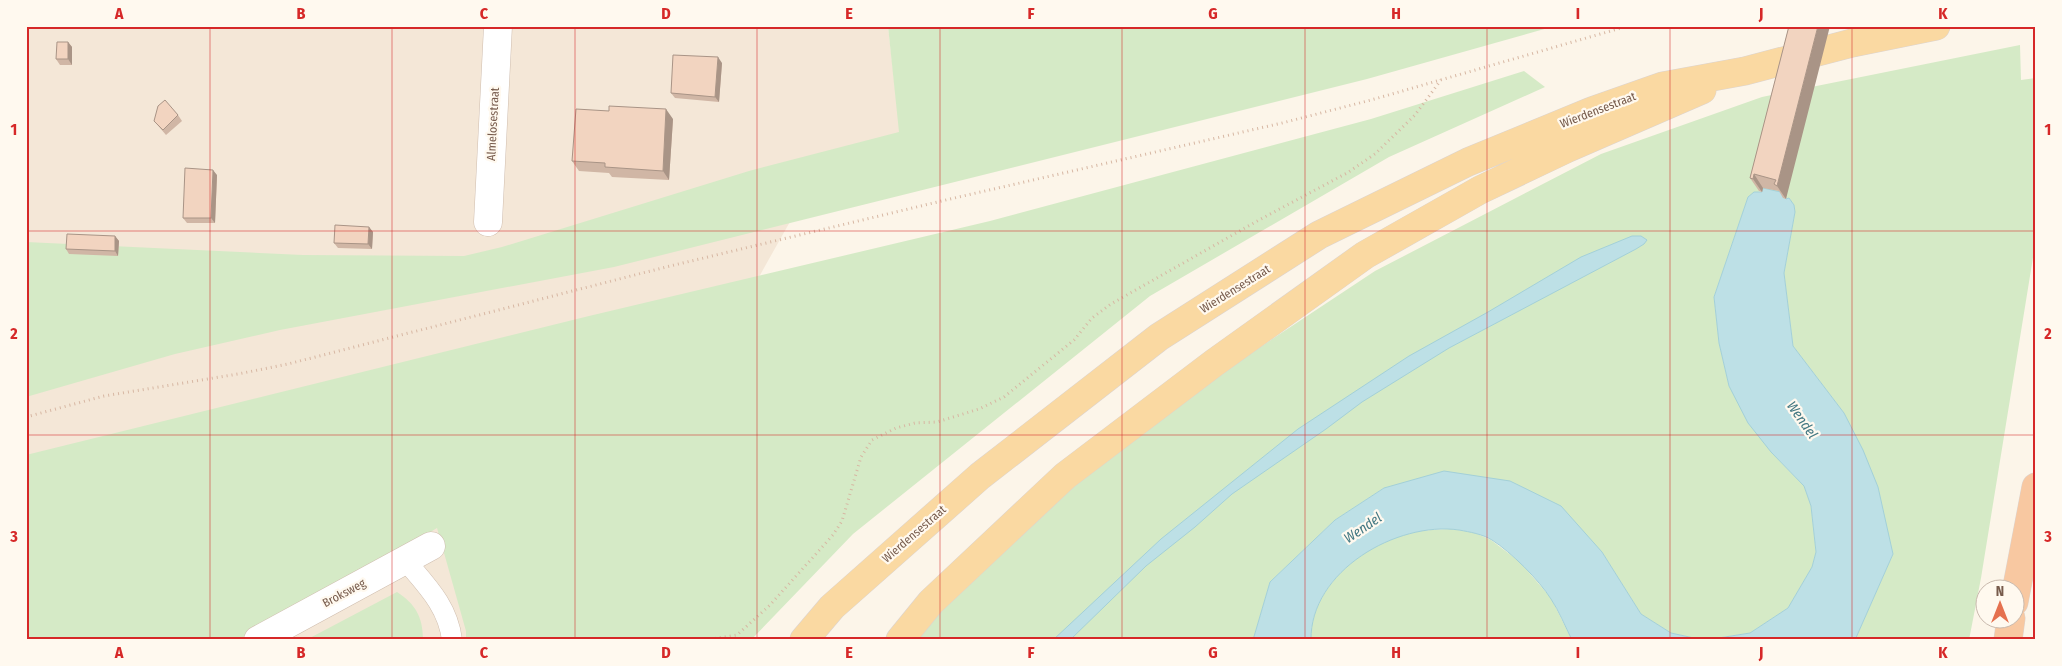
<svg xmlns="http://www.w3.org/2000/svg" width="2062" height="666" font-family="'Fira Sans Condensed',sans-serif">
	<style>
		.residential { fill: #f4e7d7 }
		.green { fill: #d5eac6 }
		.water { fill: #bde0e6; stroke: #a3d0d8 }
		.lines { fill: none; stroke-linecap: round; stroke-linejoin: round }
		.service-casing { stroke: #cfbdae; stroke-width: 21 }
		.minor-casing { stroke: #cfbdae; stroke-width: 29 }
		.primary-casing { stroke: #dcd4d0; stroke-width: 29 }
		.trunk-casing { stroke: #dcd4d0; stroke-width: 29 }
		.path { stroke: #d7b7a3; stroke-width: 3; stroke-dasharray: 1 4; stroke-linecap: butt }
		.service { stroke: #fff; stroke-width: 20 }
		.minor { stroke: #fff; stroke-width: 28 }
		.primary { stroke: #fad9a2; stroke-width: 28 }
		.trunk { stroke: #f8c8a1; stroke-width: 28 }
		.wall { fill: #d0b6a5 }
		.shaded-wall { fill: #a99486 }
		.building { fill: #f2d4c0; stroke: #a99486 }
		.grid { fill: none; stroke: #d62828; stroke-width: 1; stroke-opacity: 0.55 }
		.labels { text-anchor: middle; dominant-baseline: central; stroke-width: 4.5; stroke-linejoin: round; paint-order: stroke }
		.street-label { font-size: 12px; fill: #775b4c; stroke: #fff9ef }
		.water-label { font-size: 14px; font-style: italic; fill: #437883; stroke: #fff9ef }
		.neatline { fill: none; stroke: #d62828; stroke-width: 2 }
		.grid-label { font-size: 16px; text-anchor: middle; font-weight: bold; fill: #d62828 }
	</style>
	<rect width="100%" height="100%" fill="#fcf5e9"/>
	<!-- residential -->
	<path class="residential" d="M26,26h862l12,106 -104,79 -241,429h-529z"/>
	<!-- green -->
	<path class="green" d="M888,26h667l-188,53 -753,188 -334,63 -105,24 -149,43v-155l277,13 161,1 38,-9 247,-76 150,-39z
		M2020,45l1,35 15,-2v161l-55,339 -12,62h-114l38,-86 -49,-141 -51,-67 -9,-73 11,-61 -1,-7 -5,-7h-6l1,-5c-11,-3 -27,-4 -36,4l-34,100 5,46 10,43 42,66 33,34 7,20 5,46 -4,15 -24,41 -38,25 -47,7 -32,-7 -30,-19 -39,-62 -218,-64 -49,32 -65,62 -17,58h-340l27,-31 132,-124 149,-112 154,-102 226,-117 161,-57z
		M1524,71l21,16 -156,70 -239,139 -297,238 -102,106h-285v-9l-29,-103 -45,27 -154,85h-212v-185l563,-139 401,-95 381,-102z
		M1451,529l22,3 18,8 29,22 31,36 21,42h-261c-1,-48 44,-89 87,-104 17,-6 35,-6 53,-7z
		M397,592c18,12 26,24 26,48h-117z"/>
	<!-- water -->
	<path class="water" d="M1763,188l22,5 1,6 3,-1 5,7 1,7 -11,61 9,73 51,67 19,37 15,37 15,67 -38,86h-149l44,-7 38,-25 24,-41 4,-15 -5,-46 -7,-20 -33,-34 -23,-29 -19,-37 -10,-43 -5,-46 34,-100 6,-5h8z
		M1632,236h9l6,4 -3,4 -8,5 -187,99 -87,54 -36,27 -94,65 -37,33 -49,39 -76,74h-17l108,-101 137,-110 111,-73 79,-44 93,-55z
		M1444,471l66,10 51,25 41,46 39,62 30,19 32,7h-131c-7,-14 -13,-29 -21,-41 -12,-19 -40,-47 -59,-59 -10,-6 -22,-8 -33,-10 -62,-9 -149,41 -148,110h-58l17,-58 65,-62 49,-32z"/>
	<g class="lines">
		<defs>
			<path id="service" d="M405,560c21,25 43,46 47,80"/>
			<path id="minor" d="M488,222l10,-196
				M258,640l173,-94"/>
			<path id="primary" d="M804,640l28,-33 148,-131 179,-139 160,-102 149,-73 124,-51 71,-25 82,-15 107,-28 84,-17
				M900,640l31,-38 134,-126 149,-113 151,-108 115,-65 86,-41 136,-59"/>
			<path id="trunk" d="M2014,602l22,-115
				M2008,640l3,-22"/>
		</defs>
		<!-- service casing -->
		<use href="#service" class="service-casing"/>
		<!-- minor casing -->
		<use href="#minor" class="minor-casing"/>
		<!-- primary casing -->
		<use href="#primary" class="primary-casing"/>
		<!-- trunk casing -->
		<use href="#trunk" class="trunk-casing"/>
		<!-- path -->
		<path class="path" d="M26,417l78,-21 134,-22 50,-10 378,-97 284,-68 332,-76 89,-23 257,-74
			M705,640l32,-5 33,-30 63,-70 9,-14 19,-64 11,-17 24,-12 19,-5 22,-1 42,-13 25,-12 70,-57 18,-22 19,-14 148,-84 88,-47 28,-19 40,-39 26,-35"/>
		<!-- service -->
		<use href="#service" class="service"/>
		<!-- minor -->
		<use href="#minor" class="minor"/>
		<!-- primary -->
		<use href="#primary" class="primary"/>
		<!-- trunk -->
		<use href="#trunk" class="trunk"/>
	</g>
	<!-- wall -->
	<path class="wall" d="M1789,26l-3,173 -3,-1 -4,-7 -16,-3 -1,4 -3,-1 -9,-13z
		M68,42l4,5v18h-12l-4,-6z
		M722,63l-3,39 -44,-4 -4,-5z
		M178,115l4,6 -16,14 -12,-14z
		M673,119l-4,61 -57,-3 -3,-4 -30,-2 -7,-10z
		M217,175l-2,48h-28l-4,-5z
		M369,227l4,5 -1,17 -34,-1 -4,-5z
		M115,236l4,5 -1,15 -49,-2 -3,-5z"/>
	<!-- shaded-wall -->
	<path class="shaded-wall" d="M1818,26h12l-44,173 -9,-13z
		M68,42l4,5v18l-4,-6z
		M718,57l4,6 -3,39 -4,-5z
		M666,109l7,10 -4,61 -6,-9z
		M213,170l4,5 -2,48 -4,-5z
		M1754,174l9,14 -1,4 -9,-13z
		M369,227l4,5 -1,17 -4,-5z
		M115,236l4,5 -1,15 -3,-5z"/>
	<!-- building -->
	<path class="building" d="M1789,26h29l-41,160 -3,-2 2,-4 -22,-6 -1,5 -3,-1z
		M57,42h11v17h-12z
		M673,55l45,2 -3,40 -44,-4z
		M165,100l13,15 -15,15 -9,-9 4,-15z
		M609,106l57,3 -3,62 -58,-4v-4l-33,-2 4,-52 33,2z
		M185,168l28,2 -2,48h-28z
		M335,225l34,2 -1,17 -34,-1z
		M67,234l48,2v15l-49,-2z"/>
	<!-- grid -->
	<path class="grid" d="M210,26v614M392,26v614M575,26v614M757,26v614M940,26v614M1122,26v614M1305,26v614M1487,26v614M1670,26v614M1852,26v614M26,231h2010M26,435h2010"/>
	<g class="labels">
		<!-- street labels -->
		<g class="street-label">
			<text transform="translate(1598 110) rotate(-21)">Wierdensestraat</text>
			<text transform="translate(493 124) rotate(-87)">Almelosestraat</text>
			<text transform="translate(1235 289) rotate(-32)">Wierdensestraat</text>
			<text transform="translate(914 534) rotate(-41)">Wierdensestraat</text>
			<text transform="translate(344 593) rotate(-28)">Broksweg</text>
		</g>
		<!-- water labels -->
		<g class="water-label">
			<text transform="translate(1802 420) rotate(55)">Wendel</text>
			<text transform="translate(1363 528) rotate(-34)">Wendel</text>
		</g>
	</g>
	<!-- border -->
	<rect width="2062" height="666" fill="none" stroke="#fff9ef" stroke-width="55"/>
	<!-- north arrow -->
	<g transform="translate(2000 604)"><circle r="24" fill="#fff9ef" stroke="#c9baae"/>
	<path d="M0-4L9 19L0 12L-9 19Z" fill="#e5714f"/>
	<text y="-8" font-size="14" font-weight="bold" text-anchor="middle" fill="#775b4c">N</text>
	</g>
	<rect x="28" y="28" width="2006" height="610" class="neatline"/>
	<g class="grid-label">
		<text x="119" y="19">A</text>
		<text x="301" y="19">B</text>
		<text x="484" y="19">C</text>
		<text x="666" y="19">D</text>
		<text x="849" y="19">E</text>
		<text x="1031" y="19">F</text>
		<text x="1213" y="19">G</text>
		<text x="1396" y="19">H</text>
		<text x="1578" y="19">I</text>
		<text x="1761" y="19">J</text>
		<text x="1943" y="19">K</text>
		<text x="14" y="135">1</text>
		<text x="2048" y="135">1</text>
		<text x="14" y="339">2</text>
		<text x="2048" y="339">2</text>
		<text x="14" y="542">3</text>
		<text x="2048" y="542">3</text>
		<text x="119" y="658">A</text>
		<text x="301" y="658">B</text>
		<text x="484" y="658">C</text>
		<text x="666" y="658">D</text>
		<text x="849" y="658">E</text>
		<text x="1031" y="658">F</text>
		<text x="1213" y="658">G</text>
		<text x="1396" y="658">H</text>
		<text x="1578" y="658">I</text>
		<text x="1761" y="658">J</text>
		<text x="1943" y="658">K</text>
	</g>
</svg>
